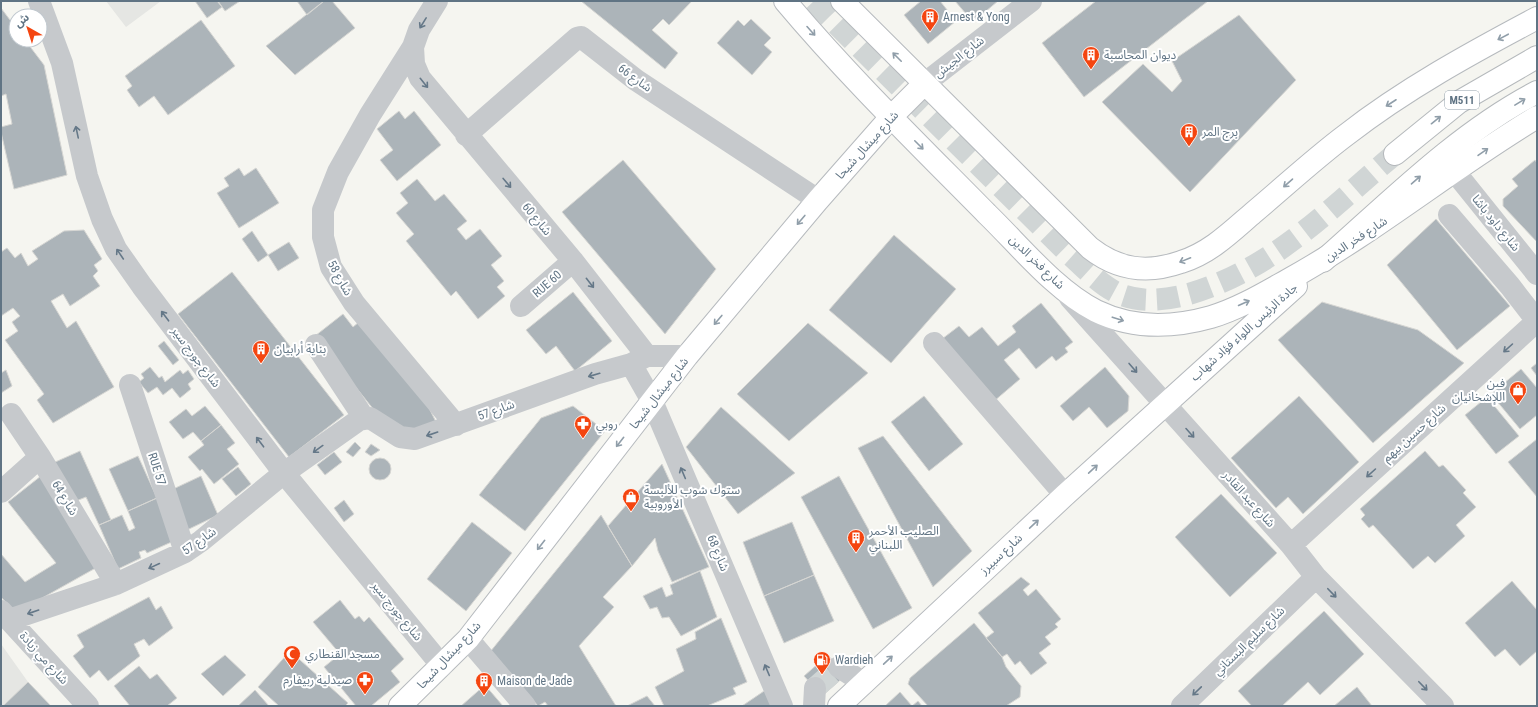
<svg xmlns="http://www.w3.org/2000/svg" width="1538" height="707" font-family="'Roboto Condensed','Noto Sans Arabic',sans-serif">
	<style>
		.built { fill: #e5e6e3 }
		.building { fill: #acb4b9; stroke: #d6d6d3 }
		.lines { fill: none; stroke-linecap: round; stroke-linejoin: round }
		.minor-tunnel { stroke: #d0d5d5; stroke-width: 22; stroke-dasharray: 22 11; stroke-linecap: butt }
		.highway-tunnel { stroke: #d0d5d5; stroke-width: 22; stroke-dasharray: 22 11; stroke-linecap: butt }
		.major-casing { stroke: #b6babe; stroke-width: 24 }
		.highway-casing { stroke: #b5b9bc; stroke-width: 24 }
		.minor { stroke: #c6c9cc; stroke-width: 22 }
		.major { stroke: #fff; stroke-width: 22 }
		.highway { stroke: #fff; stroke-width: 22 }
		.oneway { stroke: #657888 }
		.oneway2 { stroke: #909ea9 }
		.labels { text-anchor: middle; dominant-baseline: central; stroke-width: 4; stroke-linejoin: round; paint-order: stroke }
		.shield { fill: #fff; stroke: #909ea9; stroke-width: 1 }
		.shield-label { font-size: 11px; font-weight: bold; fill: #607484 }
		.poi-label { font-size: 12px; fill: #607484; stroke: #fff; text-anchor: start }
		.street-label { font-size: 12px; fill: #607484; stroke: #fff }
	</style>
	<rect width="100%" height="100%" fill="#f5f5f0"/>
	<!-- built -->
	<path class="built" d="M106,1h55l-35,26z
		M1,644l27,38 23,24h-50z"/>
	<!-- building -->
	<path class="building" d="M195,1h22l5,6 -15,11z
		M218,1h22l-15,10z
		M297,1h27l-17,14z
		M324,1h8l23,27 -60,47 -29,-29z
		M581,1h111l-23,24 -6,-6 -11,11 26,23 -13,16z
		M921,1h19l16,20 -28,23 -24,-29z
		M955,1h43l-25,21z
		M1096,1h112l-124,96 -42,-54z
		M1,8l15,20v12h9l19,25 23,110 -53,14 -13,-57v-5l11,-3 -6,-30 -5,2z
		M1239,15l57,65 -106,112 -88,-90 41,-38 29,28 10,-11 -10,-20z
		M751,19l20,19 -7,7 8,7 -20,23 -35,-32 21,-23 6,6z
		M201,20l34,46 -67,49 -14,-19 -15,11 -12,-17 5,-4 -7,-10z
		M399,111l6,8 9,-8 27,34 -44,36 -17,-21 13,-10 -16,-21z
		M623,160l93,109 -51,65 -103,-122z
		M1535,160l2,3v79l-34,-36v-7l15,-13 -6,-7z
		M239,168l5,8 12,-8 23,35 -40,25 -22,-35 12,-7 -5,-8z
		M417,179l18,22 9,-7 23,27 -10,8 9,11 14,-11 22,27 -11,9 13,16 -7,6 8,9 -27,23 -22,-28 -5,5 -45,-55 8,-7 -18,-21 12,-10 -8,-10z
		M1436,219l74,87 -53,44 -70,-85z
		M84,230l18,29 -8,6 4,6 -5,5 7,10 -30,20 -7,-12 -12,7 16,27 9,-7 38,66 -61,36 -16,-23 7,-6 -39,-54 13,-9 -6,-9 8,-6 -7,-8 -12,8v-64l6,-4 8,10 6,-5 7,13 10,-7 -6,-8 32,-20z
		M252,231l16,24 -10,7 -16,-23z
		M894,235l62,54 -65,74 -62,-53z
		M289,242l10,16 -21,13 -10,-16z
		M232,272l112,143 -55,42 -111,-143z
		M573,292l39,49 -37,30 -19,-25 -10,8 -20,-24z
		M1322,302l96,28 46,33 -91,80 -95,-103z
		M1041,303l32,39 -8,6 3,4 -12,9 -4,-5 -16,13 -17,-21 -15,12 16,19 -27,23 -51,-63 17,-13 10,11 13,-10 16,19 18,-14 -4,-6z
		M343,314l10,13 6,-5 64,74 15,30 -33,6 -27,-17 -63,-79z
		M808,323l60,50 -79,68 -52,-47z
		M164,341l15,19 -6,5 -15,-19z
		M1537,363v13l-6,-8z
		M150,367l9,11 3,-2 3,6 15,-12 3,4 5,-4 6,9 -6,5 3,5 -11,9 -8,-10 -9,7 -6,-8 -9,6 -9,-11 5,-4 -3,-4z
		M1105,367l24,29 -1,15 -21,17 -18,-21 -16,14 -13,-15z
		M1521,369l16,19v27l-17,14 -29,-35z
		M6,370l6,16 -11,7v-20z
		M924,396l39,48 -34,27 -38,-49z
		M1299,396l60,66 -56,52 -15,-17 -12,11 -45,-50z
		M1487,397l32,39 -23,18 -31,-39z
		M205,406l16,19 -20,16 -8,-9 -10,7 -14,-17 17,-13 6,7z
		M573,406l32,25 -80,100 -46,-36 62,-77z
		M721,407l74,66 -57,41 -52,-67z
		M221,425l14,18 -8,6 12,15 -25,20 -12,-15 -2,2 -12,-14 16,-12 -3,-4z
		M883,436l89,115 -39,36 -75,-139z
		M1537,439v58l-29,-35z
		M355,442l6,6 -8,9 -7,-5z
		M371,444l9,6 -9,6 -6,-4z
		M80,451l31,69 -12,5 -13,-28 -15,6 -18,-40z
		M1425,451l14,16 4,-2 23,25 -3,3 13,14 -20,18 9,11 -30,27 -7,-7 -15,13 -40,-44 -4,3 -8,-9 4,-4 -5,-6z
		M334,452l8,10 -17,13 -8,-10z
		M138,456l19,42 -29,13 -19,-42z
		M369 469a11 11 0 1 1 22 0a11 11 0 1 1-22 0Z
		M662,464l47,103 -37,15 -14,-31 -3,-13 -23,28 -24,-40z
		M238,467l13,17 -15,12 -14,-17z
		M46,472l55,93 -82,46 -7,-2 -11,-12v-43l24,28 31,-19 -48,-61z
		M201,476l17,39 -31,15 -18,-39z
		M839,476l73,132 -39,21 -72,-132z
		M1221,494l56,59 -47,44 -55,-60z
		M157,498l19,42 -29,13 -2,-3 -6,2 2,6 -23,11 -19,-44 23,-10 7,16 6,-3 -7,-17z
		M344,500l10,14 -10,8 -10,-14z
		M601,515l31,51 -29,31 11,10 -35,39 37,60h-68l-3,-4 -7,4 -48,-54z
		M472,522l40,31 -46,58 -39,-32z
		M792,522l22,53 -50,21 -21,-54z
		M700,571l17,46 -36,19 -12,-19 -7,1 -5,-11 -7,2 -7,-13 19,-9 4,10 7,-3 -3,-9z
		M814,575l20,46 -50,22 -20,-47z
		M1021,577l9,7 -7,6 5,6 8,-7 25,30 -6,5 3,3 -13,10 6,7 -12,9 8,10 -16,12 -11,-14 -5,4 -8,-11 -5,3 -16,-19 8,-6 -16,-19z
		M1512,581l25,29v41l-17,15 -15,-17 -10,8 -30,-34z
		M149,597l7,13 5,-4 12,22 -24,18 -5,-7 -10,5 6,12 -32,25 -9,-11 -9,8 -17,-22 11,-9 -7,-12z
		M340,600l15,19 4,-3 5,6 5,-5 35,42 -13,12 9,11 -29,24h-15l-32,-39 16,-13 -27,-32z
		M1324,611l40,43 -44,41 -12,-13 -26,24h-30l-14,-15z
		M721,618l26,64 -14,6 3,6 -29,12h-43l-9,-19 29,-16 -8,-22 20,-10 -1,-7z
		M974,623l28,34 4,10 15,19 -1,11 -14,9h-78l-20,-22 2,-6z
		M290,651l58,52 -3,3h-66l-21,-19z
		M225,655l21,20 -23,21 -22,-22z
		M828,655l18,20 -24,21 -18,-20z
		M139,666l11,13 7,-5 20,24 -10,8h-37l-16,-20z
		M28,682l23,24h-48z
		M485,685l18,21h-42z
		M770,687l11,19h-39z
		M1357,687l15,19h-38z
		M255,690l14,16h-31z
		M900,692l12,14 6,-5 4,5h-37z
		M647,696l8,10h-28z"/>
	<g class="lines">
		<!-- minor-tunnel -->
		<path class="minor-tunnel" d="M815,688l24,-21"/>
		<!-- highway-tunnel -->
		<path class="highway-tunnel" d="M814,1l15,16 242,239c16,14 31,31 51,39 51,19 128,-23 168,-53 37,-27 70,-59 105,-88"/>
		<defs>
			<path id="major" d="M785,1c63,75 133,143 202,213 33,32 68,76 109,97 37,18 76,17 115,6 27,-8 52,-23 77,-37 87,-48 164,-112 249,-163
				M842,1l248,247c28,22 57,26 91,14 29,-9 50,-30 72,-49 31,-26 61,-54 93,-78 59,-46 125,-82 191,-117
				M400,706l68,-67 219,-283 131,-156 73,-83 33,-33
				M839,706l226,-211 231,-209"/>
			<path id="highway" d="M1395,154l64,-52 78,-45
				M1323,261c67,-59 135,-128 214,-169"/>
		</defs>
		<!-- major casing -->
		<use href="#major" class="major-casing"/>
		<!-- highway casing -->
		<use href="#highway" class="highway-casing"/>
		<!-- minor -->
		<path class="minor" d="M39,1l23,62 25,113 15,43 14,30 26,37 142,187 158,193
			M437,1l-18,29 -6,17 -43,68 -32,57 -15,38v27l8,30 23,36 102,122
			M413,47l1,17 6,14 153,183 74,95
			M924,84l107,-83
			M466,135l111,-97 4,-1 55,43 182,120
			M1455,172l82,102
			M1070,298l221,247 25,32 127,129
			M521,306l52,-45
			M934,343l131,152
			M316,345l48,73
			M631,364l21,37 130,305
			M130,385l55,167
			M11,414l29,43 76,127
			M1,492l39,-35
			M1291,545l246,-224 -27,-35 -61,-71
			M1,611l87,95
			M9,620l107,-36 69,-32 16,-11 83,-68 75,-53 11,-2 30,19 15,2 180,-65 36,-10 16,-8h40
			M468,639l57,67
			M839,667l25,16
			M814,706l1,-18
			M1182,706l134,-129"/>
		<!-- major -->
		<use href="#major" class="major"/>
		<!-- highway -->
		<use href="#highway" class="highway"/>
	</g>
	<!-- one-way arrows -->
	<defs><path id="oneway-shaft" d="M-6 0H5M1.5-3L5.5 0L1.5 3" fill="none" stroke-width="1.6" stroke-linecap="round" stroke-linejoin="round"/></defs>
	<g class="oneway">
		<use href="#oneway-shaft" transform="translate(423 23) rotate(122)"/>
		<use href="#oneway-shaft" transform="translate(424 83) rotate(51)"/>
		<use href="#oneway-shaft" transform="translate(77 132) rotate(-102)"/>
		<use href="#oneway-shaft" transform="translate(507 183) rotate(50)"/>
		<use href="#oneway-shaft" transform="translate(120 254) rotate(-124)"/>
		<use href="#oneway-shaft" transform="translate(590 283) rotate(52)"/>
		<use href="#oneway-shaft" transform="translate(165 316) rotate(-127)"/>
		<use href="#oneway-shaft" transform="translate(1508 348) rotate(138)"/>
		<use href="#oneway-shaft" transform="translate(1133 368) rotate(49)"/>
		<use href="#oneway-shaft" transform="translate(594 375) rotate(164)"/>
		<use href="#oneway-shaft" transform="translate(1190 433) rotate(48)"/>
		<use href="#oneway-shaft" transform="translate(432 434) rotate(161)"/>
		<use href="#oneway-shaft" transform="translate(260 442) rotate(-127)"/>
		<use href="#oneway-shaft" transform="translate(318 449) rotate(144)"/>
		<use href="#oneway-shaft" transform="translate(683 473) rotate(-113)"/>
		<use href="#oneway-shaft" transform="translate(1371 473) rotate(138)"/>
		<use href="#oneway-shaft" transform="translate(154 566) rotate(155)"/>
		<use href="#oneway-shaft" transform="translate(1332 593) rotate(46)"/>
		<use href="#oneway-shaft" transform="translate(33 612) rotate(161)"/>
		<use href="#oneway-shaft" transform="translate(767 670) rotate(-113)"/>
		<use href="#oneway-shaft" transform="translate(1423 686) rotate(46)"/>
		<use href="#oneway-shaft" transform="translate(1197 691) rotate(136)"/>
	</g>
	<g class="oneway2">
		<use href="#oneway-shaft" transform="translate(811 31) rotate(48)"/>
		<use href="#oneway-shaft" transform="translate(1503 37) rotate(152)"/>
		<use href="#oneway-shaft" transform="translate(897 57) rotate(-135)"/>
		<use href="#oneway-shaft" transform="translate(1520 102) rotate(-31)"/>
		<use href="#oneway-shaft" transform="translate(1391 103) rotate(147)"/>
		<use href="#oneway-shaft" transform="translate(1436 120) rotate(-39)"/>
		<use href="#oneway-shaft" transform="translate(919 145) rotate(45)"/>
		<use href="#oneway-shaft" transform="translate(1483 152) rotate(-35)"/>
		<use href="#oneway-shaft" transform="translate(1416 180) rotate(-41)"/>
		<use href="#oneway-shaft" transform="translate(1288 183) rotate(139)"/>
		<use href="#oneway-shaft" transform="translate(801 220) rotate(130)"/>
		<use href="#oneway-shaft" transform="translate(1185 260) rotate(158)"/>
		<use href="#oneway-shaft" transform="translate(1244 303) rotate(-24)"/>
		<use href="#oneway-shaft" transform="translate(1118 319) rotate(18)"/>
		<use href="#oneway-shaft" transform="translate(718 320) rotate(130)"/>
		<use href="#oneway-shaft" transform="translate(620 442) rotate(128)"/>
		<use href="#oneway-shaft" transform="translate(1093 469) rotate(-43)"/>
		<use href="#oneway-shaft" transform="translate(1034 524) rotate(-43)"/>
		<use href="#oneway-shaft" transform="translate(541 545) rotate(128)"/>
		<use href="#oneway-shaft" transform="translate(888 660) rotate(-43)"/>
	</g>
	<!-- icons -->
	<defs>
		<symbol id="building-pin" viewBox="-11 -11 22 30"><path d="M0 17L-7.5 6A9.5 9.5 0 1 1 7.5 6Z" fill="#f44510" stroke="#fff"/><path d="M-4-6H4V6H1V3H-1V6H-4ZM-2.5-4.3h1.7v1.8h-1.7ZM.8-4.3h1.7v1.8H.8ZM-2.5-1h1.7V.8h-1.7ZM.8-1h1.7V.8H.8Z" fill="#fff"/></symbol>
		<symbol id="shop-pin" viewBox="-11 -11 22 30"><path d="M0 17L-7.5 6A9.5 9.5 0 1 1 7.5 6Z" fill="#f44510" stroke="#fff"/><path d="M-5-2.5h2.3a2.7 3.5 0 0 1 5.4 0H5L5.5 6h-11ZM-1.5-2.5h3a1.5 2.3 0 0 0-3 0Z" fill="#fff"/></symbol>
		<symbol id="pharmacy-pin" viewBox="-11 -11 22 30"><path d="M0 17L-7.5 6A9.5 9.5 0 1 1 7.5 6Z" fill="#f44510" stroke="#fff"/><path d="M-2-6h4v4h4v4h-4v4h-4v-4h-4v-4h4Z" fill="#fff"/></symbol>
		<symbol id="mosque-pin" viewBox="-11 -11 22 30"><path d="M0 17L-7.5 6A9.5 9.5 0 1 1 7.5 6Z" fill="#f44510" stroke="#fff"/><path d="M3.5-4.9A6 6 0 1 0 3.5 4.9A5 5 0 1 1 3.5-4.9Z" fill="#fff"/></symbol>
		<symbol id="fuel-pin" viewBox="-11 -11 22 30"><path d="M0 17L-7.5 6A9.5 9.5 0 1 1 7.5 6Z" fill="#f44510" stroke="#fff"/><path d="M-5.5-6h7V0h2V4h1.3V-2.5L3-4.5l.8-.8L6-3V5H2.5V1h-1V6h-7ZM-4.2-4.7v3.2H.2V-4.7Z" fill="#fff"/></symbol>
	</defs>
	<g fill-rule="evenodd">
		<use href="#building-pin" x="920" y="7" width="20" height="27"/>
		<use href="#building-pin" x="1081" y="45" width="20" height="27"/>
		<use href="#building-pin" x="1179" y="122" width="20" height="27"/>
		<use href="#building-pin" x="251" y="339" width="20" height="27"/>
		<use href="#shop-pin" x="1508" y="380" width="20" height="27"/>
		<use href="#pharmacy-pin" x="573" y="414" width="20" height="27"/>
		<use href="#shop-pin" x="621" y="487" width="20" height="27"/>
		<use href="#building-pin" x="846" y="528" width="20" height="27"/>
		<use href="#mosque-pin" x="282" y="644" width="20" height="27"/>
		<use href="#fuel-pin" x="812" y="650" width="20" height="27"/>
		<use href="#pharmacy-pin" x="355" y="670" width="20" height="27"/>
		<use href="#building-pin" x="474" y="671" width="20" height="27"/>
	</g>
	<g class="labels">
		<!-- shield labels -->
		<rect class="shield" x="1445" y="91" width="34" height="18" rx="3"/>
		<g class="shield-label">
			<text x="1462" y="100">M511</text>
		</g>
		<!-- poi labels -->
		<g class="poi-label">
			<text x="943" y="17">Arnest &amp; Yong</text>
			<text x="1104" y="55">ديوان المحاسبة</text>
			<text x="1202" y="132">برج المر</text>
			<text x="274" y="349">بناية أرابيان</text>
			<text x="1505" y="383" text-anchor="end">فىن<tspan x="1505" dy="14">اللإشخانيان</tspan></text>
			<text x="596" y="424">روبي</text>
			<text x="644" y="490">ستوك شوب للألبسة<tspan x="644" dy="14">الأوروبية</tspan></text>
			<text x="869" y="531">الصليب الأحمر<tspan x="869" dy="14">اللبناني</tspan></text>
			<text x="305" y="654">مسجد القنطاري</text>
			<text x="835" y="660">Wardieh</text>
			<text x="352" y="680" text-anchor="end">صيدلية ربيفارم</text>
			<text x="497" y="681">Maison de Jade</text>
		</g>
		<!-- street labels -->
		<g class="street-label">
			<text transform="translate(959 57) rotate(-38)">شارع الجيش</text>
			<text transform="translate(635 78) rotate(36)">شارع 66</text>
			<text transform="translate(867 145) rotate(-48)">شارع ميشال شيحا</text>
			<text transform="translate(537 219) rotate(50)">شارع 60</text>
			<text transform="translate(1496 223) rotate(51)">شارع داود باشا</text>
			<text transform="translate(1356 239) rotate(-33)">شارع فخر الدين</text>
			<text transform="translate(1037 262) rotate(44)">شارع فخر الدين</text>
			<text transform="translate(340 278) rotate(61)">شارع 58</text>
			<text transform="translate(547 284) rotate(-41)">RUE 60</text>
			<text transform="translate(1244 332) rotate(-42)">جادة الرئيس اللواء فؤاد شهاب</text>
			<text transform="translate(196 357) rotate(53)">شارع جورج سير</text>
			<text transform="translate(659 393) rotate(-52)">شارع ميشال شيحا</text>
			<text transform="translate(496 410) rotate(-20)">شارع 57</text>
			<text transform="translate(1414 433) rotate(-42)">شارع حسين بيهم</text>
			<text transform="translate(157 469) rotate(72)">RUE 57</text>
			<text transform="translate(65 498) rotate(59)">شارع 64</text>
			<text transform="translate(1249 499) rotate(48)">شارع عبد القادر</text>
			<text transform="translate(199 541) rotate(-35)">شارع 57</text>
			<text transform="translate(718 553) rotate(67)">شارع 68</text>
			<text transform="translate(1001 554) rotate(-43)">شارع سبيرز</text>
			<text transform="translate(397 611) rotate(51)">شارع جورج سير</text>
			<text transform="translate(1249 641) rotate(-44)">شارع سليم البستاني</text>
			<text transform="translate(449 655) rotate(-47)">شارع ميشال شيحا</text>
			<text transform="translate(44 658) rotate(48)">شارع مي زيادة</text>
		</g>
	</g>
	<!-- border -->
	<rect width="1538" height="707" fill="none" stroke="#607484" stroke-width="4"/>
	<!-- north arrow -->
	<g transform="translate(28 28) rotate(321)"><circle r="19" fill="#ffffff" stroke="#bfc7ce"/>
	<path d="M0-3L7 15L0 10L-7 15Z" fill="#f44510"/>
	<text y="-6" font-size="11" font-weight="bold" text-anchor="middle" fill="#607484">ش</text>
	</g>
</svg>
